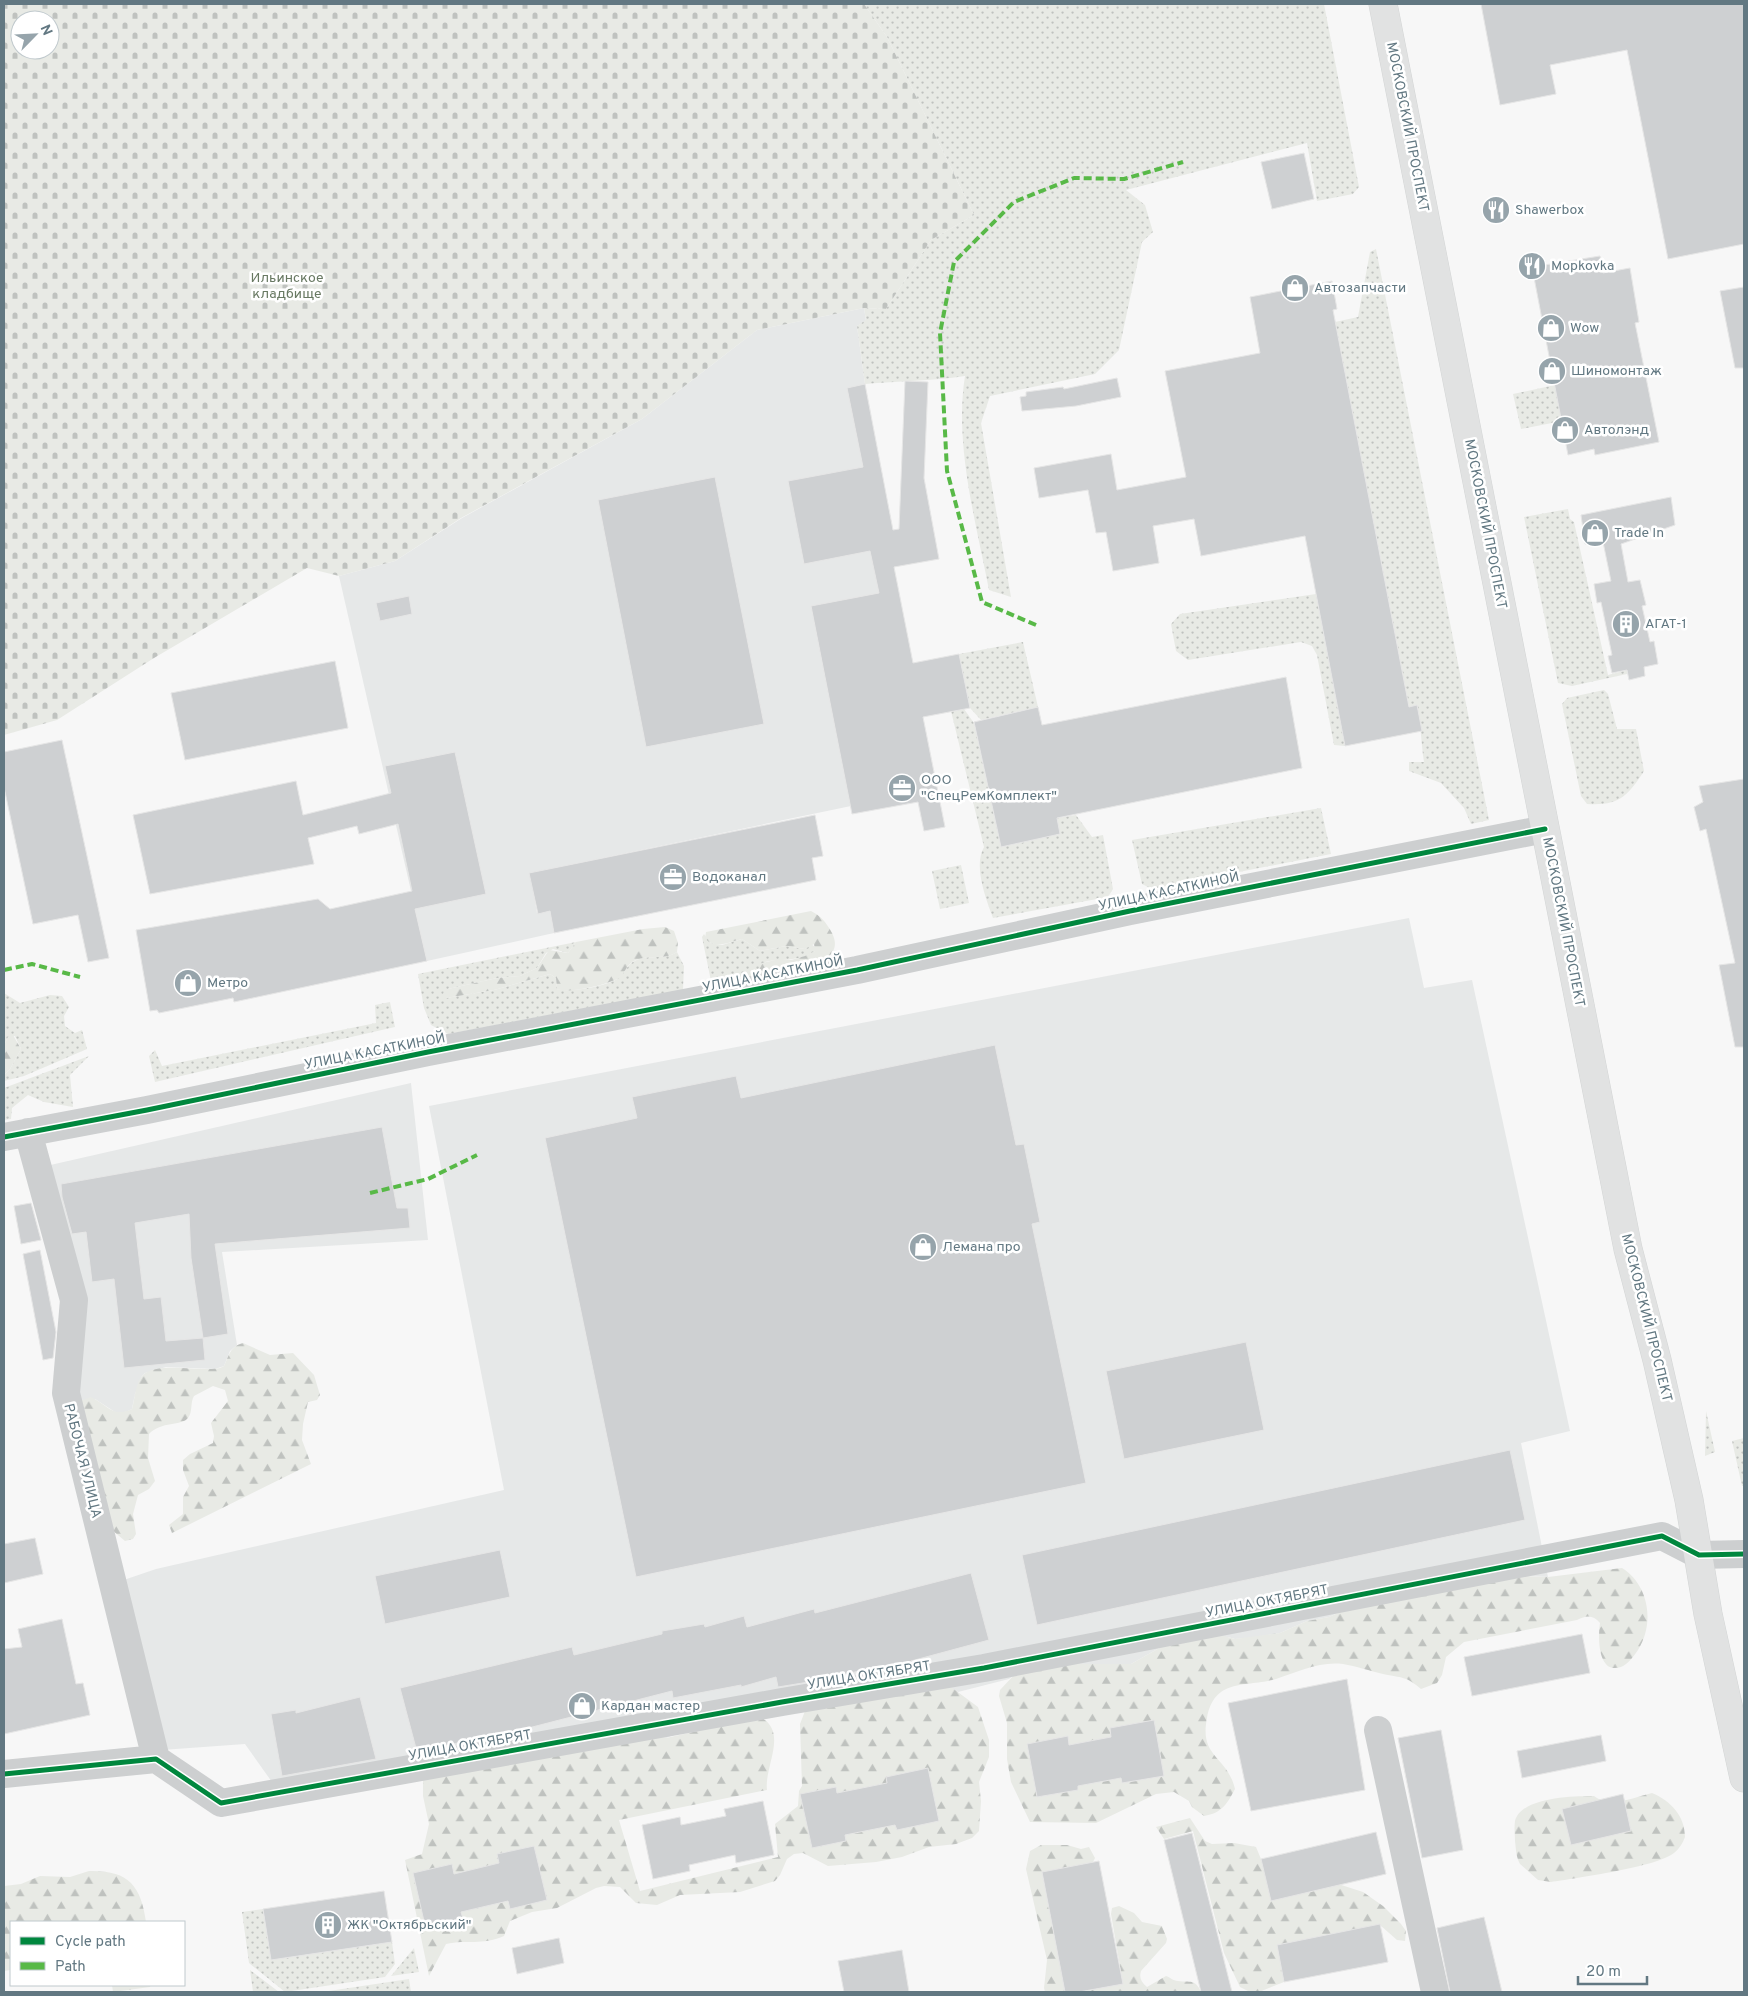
<svg xmlns="http://www.w3.org/2000/svg" width="1748" height="1996" font-family="Overpass,sans-serif">
	<style>
		.built { fill: #e6e8e8 }
		.grass { fill: url(#grass-dots) }
		.forest { fill: url(#forest-firs) }
		.cemetery { fill: url(#cemetery-stones); fill-rule: evenodd }
		.building { fill: #ced0d2; stroke: #e6e6e6; fill-rule: evenodd }
		.lines { fill: none; stroke-linecap: round; stroke-linejoin: round }
		.major-casing { stroke: #d3d5d5; stroke-width: 29 }
		.minor { stroke: #cdcfd0; stroke-width: 28 }
		.major { stroke: #e1e2e2; stroke-width: 28 }
		.quiet { stroke: #58b947; stroke-width: 4; stroke-dasharray: 8 4; stroke-linecap: butt }
		.cycleway-casing { stroke: #fff; stroke-width: 8 }
		.cycleway { stroke: #00873e; stroke-width: 5 }
		.labels { text-anchor: middle; dominant-baseline: central; stroke-width: 5; stroke-linejoin: round; paint-order: stroke }
		.street-label { font-size: 14px; fill: #627882; stroke: #fff }
		.poi-label { font-size: 14px; fill: #627882; stroke: #fff; text-anchor: start }
		.park-label { font-size: 14px; fill: #687962; stroke: #fff }
	</style>
	<defs>
		<pattern id="grass-dots" width="8" height="8" patternUnits="userSpaceOnUse" patternTransform="scale(1.25)"><rect width="8" height="8" fill="#e8eae5"/><path d="M2 2h.1M6 6h.1" fill="none" stroke="#bfc2bf" stroke-width="1.8" stroke-linecap="round"/></pattern>
		<pattern id="forest-firs" width="22" height="20" patternUnits="userSpaceOnUse" patternTransform="scale(1.25)"><rect width="22" height="20" fill="#e8eae5"/><path d="M5 1l3.5 6h-7zM16 11l3.5 6h-7z" fill="#bfc2bf"/></pattern>
		<pattern id="cemetery-stones" width="16" height="16" patternUnits="userSpaceOnUse" patternTransform="scale(1.25)"><rect width="16" height="16" fill="#e8eae5"/><path d="M2 7V4a2 2 0 0 1 4 0v3zM10 15v-3a2 2 0 0 1 4 0v3z" fill="#bfc2bf"/></pattern>
	</defs>
	<rect width="100%" height="100%" fill="#f7f7f7"/>
	<!-- built -->
	<path class="built" d="M864,308l2,13 -9,5 8,58 -18,4 16,79 -9,2 25,124 -68,13 40,200 -321,67 7,40 13,-2 4,22 -127,28 -88,-385 56,-15 67,-43 180,-99 115,-89z
		M1409,918l15,70 48,-8 98,451 -49,12 27,134 -17,-1 -176,29 -26,12 -22,4 -27,12 -30,5 -15,1 -7,-2 -67,10 -30,17h-60l-57,11 -5,4 -51,13 -14,-8 -268,50 -10,4 -8,-3 -374,64 -39,-55 -97,7 -36,-167 44,-15 348,-79 -75,-384z
		M411,1083l17,157 -206,12 15,93 -7,6 -6,15 -9,3 -49,-2 -21,6 -3,3 -7,18 -3,15 -8,4 -9,-1 -20,-13 -15,2 -34,-235z"/>
	<!-- grass -->
	<path class="grass" d="M864,4h460l35,183 -6,7 -36,7 -10,-58 -181,47 19,15 8,27 -11,10 -23,108 -24,24 -105,22 -9,27 30,174 -22,-7c-13,-68 -35,-145 -24,-214 -33,5 -67,5 -100,8l-8,-58 9,-6 -2,-12 22,1 45,-69 43,-25 -87,-178z
		M1376,249l113,571 -18,4 -7,-16 -23,-25 -32,-12v-9h15c-3,-20 -3,-37 -7,-57l-8,2 -74,-385 23,-5 12,-65z
		M1555,385l7,36 -41,8 -8,-35z
		M1568,509l2,10 4,3 34,153 19,-5v4l-55,12 -14,-3 -34,-166z
		M1316,594l29,152 -11,-1 -17,-90 -5,-9 -11,-4 -113,18 -12,-9 -5,-27 9,-10z
		M1023,642l15,65 -57,13 -11,-12 -11,-54z
		M1604,690l4,4 9,35h19l8,42c-16,25 -25,35 -57,33l-6,-8 -19,-92 5,-6z
		M964,709l10,14 27,124 59,-13 -3,-16 19,-3 16,22 11,-2 10,54 -5,8 -115,21c-7,-19 -20,-52 -9,-71l-33,-136z
		M1321,808l10,46 -179,35 -10,-5 -10,-44z
		M961,865l8,38 -29,6 -8,-38z
		M704,934l6,9 12,2 20,-6 18,12 26,-5 19,3 6,-5 4,3v4c-15,11 -33,7 -50,11l2,12 -55,12 -10,-49z
		M576,942l-8,11 -15,-4 -7,4 -9,15 -17,8 -23,2 -49,11 -2,9 48,-8 56,-16 6,4 1,11c11,4 50,-3 60,-10 9,-7 10,-16 22,-20 12,-4 26,1 38,-7l7,14 -1,24 -235,44 -17,-9 -7,-17 -6,-34z
		M4,993l16,10 30,-8 12,1 7,11 -5,9 1,10 10,7 7,-3 5,19 -63,27 -20,5v-6l6,-6 11,-20 -6,-13 -8,3 -3,6z
		M390,1002l5,25 -240,55 -6,-26 6,-6 7,16 214,-43 -1,-18z
		M89,1056l-19,19 3,32 -29,-5 -16,-7 -16,13 -1,11 -7,1v-32z
		M1706,1411l9,41 -10,4z
		M1744,1438v48h-2l-10,-45z
		M263,1909l8,51 121,-18 3,22 -10,13 -100,15 -36,-29 -7,-51z
		M414,1948l5,24 -28,4z
		M250,1970l29,22h-26z
		M409,1979l2,13h-89z"/>
	<!-- forest -->
	<path class="forest" d="M811,911c10,5 15,11 21,22 17,34 -45,37 -65,41l-9,-2 4,-9 18,-4 11,1 14,-4 10,-5 -1,-7 -9,5 -19,-3 -26,5 -18,-12c-12,3 -28,11 -37,-1l1,-6z
		M665,927l9,4 4,12 -1,9c-12,8 -26,3 -38,7 -14,4 -12,14 -22,20 -11,6 -50,15 -60,10l-1,-11 -6,-4 -56,16 -48,8 -3,-3 1,-4 4,-2 49,-11 23,-2 17,-8 12,-18 19,3 8,-11 67,-13z
		M13,1035l8,14 -11,20 -6,6v-30l4,-8z
		M243,1343l27,12 23,-2 21,22 6,20 -3,5 -9,2 -5,22 -1,16 9,24 -139,69 -3,-8 14,-11v-17l6,-11 -6,-16v-10l7,-6 23,-11 1,-7 -3,-13 17,-22 -3,-11 -12,-4 -19,10c-4,6 -1,16 -6,22 -6,8 -27,3 -39,16l-1,24 7,23 -6,8 -11,6 -5,19 3,20 -3,5 -8,2 -13,-11 -32,-129 11,-4c17,8 21,21 41,12 3,-10 3,-26 11,-34 13,-14 59,-3 77,-7l4,-2c5,-10 6,-20 19,-23z
		M1622,1568c27,17 33,55 16,82 -4,6 -10,14 -17,17 -24,8 -23,-31 -21,-44 -7,-8 -13,-8 -23,-3l-113,22 -18,15 -4,18 -5,8 -16,6c-15,-13 -19,-11 -38,-15 -13,-3 -27,-8 -40,-10 -23,-3 -46,8 -67,15 -30,9 -61,-2 -69,39 -8,40 20,37 28,71 -8,15 -13,24 -31,27l-12,-9 -3,-6 -15,-9 -18,2 -60,29 -66,-1 -19,-40 -4,-23v-36l-8,-27 1,-6 14,-15 57,-11h60l30,-17 59,-12 15,4 45,-6 27,-12 22,-4 26,-12 168,-29 25,1z
		M951,1687l27,20 11,33v17l-10,25 2,19 -2,30 -7,7 -16,6 -27,3 -27,10 -26,5 -48,4 -25,-13 -9,1 -7,5 -7,16 -5,6 -35,11 -60,3 -23,10 -21,-2 -16,-16 -16,-1 -8,2 -39,20 -25,4 -22,9 -6,15c-23,10 -36,3 -58,8l-17,32 -24,-116 17,-6 7,-30 -6,-28v-19l236,-42 7,3 94,-21c29,15 4,49 7,73l-148,30 21,71 138,-34 -3,-33 23,-18 1,-15 3,-5 -2,-62 5,-13z
		M1652,1793c19,8 33,23 33,44 -2,6 -6,12 -11,16 -17,14 -98,25 -123,29l-13,-2 -18,-16c-4,-7 -4,-15 -5,-23 0,-6 -1,-13 0,-20 6,-24 59,-25 79,-25 17,13 40,1 58,-3z
		M1190,1818l15,23 7,3 22,-1 22,4 5,12 102,33 20,14 18,18 5,7 -1,10 -8,-1 -17,-15 -103,20 7,37 -25,10h-9l-10,-5 -16,-34 -31,-122 -29,8 -8,-12z
		M1041,1845h26l14,4 8,-2 6,11 -2,4 -51,11 23,119h-20l-1,-4 3,-28 -21,-91 4,-18z
		M89,1871c39,-1 52,14 57,51h-135v48l-7,1v-85l17,-2 19,-8 30,1z
		M1119,1906l15,7 8,9 20,4 5,13 -1,4 -25,28c-2,7 0,11 6,16l19,-11c4,1 7,5 12,5 12,2 17,-3 23,11h-122l44,-8 -12,-70 1,-6z
		M112,1985h39l-1,2 -37,5z"/>
	<!-- cemetery -->
	<path class="cemetery" d="M4,4h860l23,33 87,178 -43,25 -45,69 -22,-1 -107,22 -115,89 -181,99 -66,43 -56,15 -32,-8 -153,90 -97,62 -53,15zM20,20h30v30h-30z"/>
	<!-- building -->
	<path class="building" d="M1481,4h263v240l-76,15 -41,-209 -77,15 6,29 -56,11z
		M1304,153l10,46 -42,10 -11,-47z
		M1600,256l3,17 27,-5 9,54 -4,1 24,119 -64,13 -1,-6 -26,6 -36,-188z
		M1332,281l5,28 -4,1 76,397 8,-2 5,26 -77,15 -40,-210 -104,20 -7,-37 -41,7 6,37 -46,8 -7,-39 -10,1 -8,-43 -49,8 -5,-30 77,-14 6,36 69,-13 -21,-106 95,-18 -10,-56z
		M1744,287v81h-9l-15,-77z
		M1117,378l4,19 -45,9 -54,5 -2,-14 6,-1v-4l37,-5 1,2z
		M905,381l23,1 -4,96 15,81 -45,8 19,96 46,-9 11,54 -47,9 22,110 -21,4 -6,-29 -66,12 -41,-208 68,-13 -9,-42 -66,13 -16,-83 75,-14 -16,-79 18,-4 28,146 6,-1z
		M715,477l49,247 -118,23 -48,-247z
		M1671,497l4,28 -54,19 7,38 12,-2 6,25 -4,1 8,36 4,-1 4,23 -14,3 1,9 -16,4 -2,-10 -15,3 -4,-17 4,-1 -11,-53 -4,1 -3,-19 17,-3 -8,-39 -18,2 -4,-29z
		M409,596l3,18 -32,7 -4,-18z
		M335,661l13,67 -163,32 -14,-67z
		M1286,677l16,91 -245,50 3,16 -59,13 -27,-125 64,-15 4,18z
		M62,740l47,218 -21,4 -10,-47 -45,9 -29,-137v-35z
		M455,752l31,142 -71,15 12,52 -193,41 -1,-4 -74,15 -2,-3 -7,1 -14,-81 182,-31 12,10 82,-18 -14,-67 -39,10 -2,-8 -49,12 6,26 -164,30 -17,-79 163,-34 7,34 88,-22 -6,-27z
		M1744,779v268h-9l-16,-82 16,-2 -29,-134 -6,2 -6,-24 9,-5 -4,-16z
		M815,815l8,41 -11,2 4,22 -262,53 -4,-22 -12,3 -9,-41z
		M995,1045l21,100 8,-1 16,78 -8,2 54,259 -450,94 -91,-439 92,-20 -5,-21 104,-21 5,22z
		M382,1127l15,81h11l2,20 -195,16 13,90 -25,4 2,22 -81,8 -10,-89 -22,3 -6,-50 -14,2 -10,-37 -1,-13zM189,1214l2,44 12,80 -37,3 -5,-44 -17,2 -9,-76z
		M31,1203l10,37 -20,4 -7,-38z
		M40,1250l16,82 -3,26 -10,2 -20,-106z
		M1246,1342l18,88 -140,29 -18,-88z
		M1510,1450l15,70 -488,105 -15,-70z
		M35,1538l8,36 -39,9v-39z
		M500,1550l10,47 -125,27 -10,-48z
		M971,1573l18,67 -78,21 1,3 -49,9 -1,-3 -29,8 -55,9 -2,-10 -35,10v-2l-68,13 -1,-7 -190,49 -2,-2 -63,14 -17,-64 172,-41 2,8 88,-21v-3l42,-7 1,3 39,-11 3,11 67,-18 1,4z
		M62,1619l14,65 7,-1 7,32 -86,19v-85l18,-2 -4,-18z
		M1582,1634l8,39 -118,23 -8,-39z
		M1347,1679l18,111 -114,21 -23,-108z
		M360,1697l16,62 -94,17 -11,-62 25,-4v3z
		M1154,1720l10,56 -42,7 -1,-5 -43,8v4l-41,7 -10,-53 41,-8 1,9 42,-8 -1,-9z
		M1441,1730l22,120 -41,8 -24,-120z
		M1601,1735l5,26 -84,17 -5,-27z
		M928,1768l11,53 -42,9 -2,-5 -50,10 1,6 -34,7 -12,-54 36,-7 1,6 50,-10 -1,-6z
		M1623,1794l8,37 -60,14 -9,-36z
		M763,1801l11,54 -38,8 -1,-8 -46,10 1,6 -37,8 -11,-54 38,-8 1,8 45,-9 -2,-7z
		M1376,1832l10,42 -115,27 -10,-42z
		M1192,1833l40,159h-31l-37,-152z
		M534,1846l13,54 -37,9 -2,-8 -47,11 3,10 -38,8 -13,-57 39,-9 2,10 45,-11 -2,-9z
		M1099,1861l24,123 -44,8h-14l-23,-120z
		M384,1891l8,51 -121,18 -8,-51z
		M1484,1917l18,75h-52l-13,-64z
		M1380,1924l8,38 -104,20 -7,-37z
		M559,1938l5,25 -47,11 -5,-26z
		M902,1950l7,42h-65l-6,-31z"/>
	<g class="lines">
		<defs>
			<path id="major" d="M1383,4l245,1245 29,111 32,140 19,114 36,164"/>
		</defs>
		<!-- major casing -->
		<use href="#major" class="major-casing"/>
		<!-- minor -->
		<path class="minor" d="M28,1132l46,168 -8,93 90,366
			M4,1137l143,-27 281,-58 429,-82 273,-59 415,-82
			M1378,1730l57,262
			M4,1774l152,-15 65,44 561,-101 202,-34 678,-132 37,19 45,-1"/>
		<!-- major -->
		<use href="#major" class="major"/>
		<!-- quiet -->
		<path class="quiet" d="M1036,625l-54,-23 -35,-131 -7,-138 14,-71 60,-60 60,-24 50,1 59,-17
			M4,970l28,-6 48,13
			M370,1193l58,-14 49,-24"/>
		<defs>
			<path id="cycleway" d="M4,1137l143,-27 281,-58 429,-82 273,-59 415,-82
				M4,1774l152,-15 65,44 561,-101 202,-34 678,-132 37,19 45,-1"/>
		</defs>
		<!-- cycleway casing -->
		<use href="#cycleway" class="cycleway-casing"/>
		<!-- cycleway -->
		<use href="#cycleway" class="cycleway"/>
	</g>
	<!-- icons -->
	<defs>
		<symbol id="restaurant-disc" viewBox="-11 -11 22 22"><circle r="9.5" fill="#96a4ab" stroke="#fff"/><path d="M-5-6h1v4h1v-4h1v4h1v-4h1v5L-1.5 .5V6h-2V.5L-5-1ZM5-6V6H3V1.5H1.5Q1.5-4 5-6Z" fill="#fff"/></symbol>
		<symbol id="shop-disc" viewBox="-11 -11 22 22"><circle r="9.5" fill="#96a4ab" stroke="#fff"/><path d="M-5-2.5h2.3a2.7 3.5 0 0 1 5.4 0H5L5.5 6h-11ZM-1.5-2.5h3a1.5 2.3 0 0 0-3 0Z" fill="#fff"/></symbol>
		<symbol id="building-disc" viewBox="-11 -11 22 22"><circle r="9.5" fill="#96a4ab" stroke="#fff"/><path d="M-4-6H4V6H1V3H-1V6H-4ZM-2.5-4.3h1.7v1.8h-1.7ZM.8-4.3h1.7v1.8H.8ZM-2.5-1h1.7V.8h-1.7ZM.8-1h1.7V.8H.8Z" fill="#fff"/></symbol>
		<symbol id="office-disc" viewBox="-11 -11 22 22"><circle r="9.5" fill="#96a4ab" stroke="#fff"/><path d="M-6-3h4V-5.5h4V-3h4V5H-6ZM-1-4.5V-3h2v-1.5ZM-6 0V1H6V0Z" fill="#fff"/></symbol>
	</defs>
	<g fill-rule="evenodd">
		<use href="#restaurant-disc" x="1480" y="194" width="32" height="32"/>
		<use href="#restaurant-disc" x="1516" y="250" width="32" height="32"/>
		<use href="#shop-disc" x="1279" y="272" width="32" height="32"/>
		<use href="#shop-disc" x="1535" y="312" width="32" height="32"/>
		<use href="#shop-disc" x="1536" y="355" width="32" height="32"/>
		<use href="#shop-disc" x="1549" y="414" width="32" height="32"/>
		<use href="#shop-disc" x="1579" y="517" width="32" height="32"/>
		<use href="#building-disc" x="1610" y="608" width="32" height="32"/>
		<use href="#office-disc" x="886" y="772" width="32" height="32"/>
		<use href="#office-disc" x="657" y="861" width="32" height="32"/>
		<use href="#shop-disc" x="172" y="967" width="32" height="32"/>
		<use href="#shop-disc" x="907" y="1231" width="32" height="32"/>
		<use href="#shop-disc" x="566" y="1690" width="32" height="32"/>
		<use href="#building-disc" x="312" y="1909" width="32" height="32"/>
	</g>
	<g class="labels">
		<!-- street labels -->
		<g class="street-label">
			<text transform="translate(1407 127) rotate(79)">МОСКОВСКИЙ ПРОСПЕКТ</text>
			<text transform="translate(1485 524) rotate(79)">МОСКОВСКИЙ ПРОСПЕКТ</text>
			<text transform="translate(1169 892) rotate(-12)">УЛИЦА КАСАТКИНОЙ</text>
			<text transform="translate(1563 922) rotate(79)">МОСКОВСКИЙ ПРОСПЕКТ</text>
			<text transform="translate(773 975) rotate(-11)">УЛИЦА КАСАТКИНОЙ</text>
			<text transform="translate(375 1052) rotate(-11)">УЛИЦА КАСАТКИНОЙ</text>
			<text transform="translate(1646 1318) rotate(76)">МОСКОВСКИЙ ПРОСПЕКТ</text>
			<text transform="translate(82 1461) rotate(76)">РАБОЧАЯ УЛИЦА</text>
			<text transform="translate(1267 1602) rotate(-11)">УЛИЦА ОКТЯБРЯТ</text>
			<text transform="translate(869 1676) rotate(-9)">УЛИЦА ОКТЯБРЯТ</text>
			<text transform="translate(470 1746) rotate(-10)">УЛИЦА ОКТЯБРЯТ</text>
		</g>
		<!-- poi labels -->
		<g class="poi-label">
			<text x="1515" y="210">Shawerbox</text>
			<text x="1551" y="266">Mopkovka</text>
			<text x="1314" y="288">Автозапчасти</text>
			<text x="1570" y="328">Wow</text>
			<text x="1571" y="371">Шиномонтаж</text>
			<text x="1584" y="430">Автолэнд</text>
			<text x="1614" y="533">Trade In</text>
			<text x="1645" y="624">АГАТ-1</text>
			<text x="921" y="780">ООО<tspan x="921" dy="16">"СпецРемКомплект"</tspan></text>
			<text x="692" y="877">Водоканал</text>
			<text x="207" y="983">Метро</text>
			<text x="942" y="1247">Лемана про</text>
			<text x="601" y="1706">Кардан мастер</text>
			<text x="347" y="1925">ЖК "Октябрьский"</text>
		</g>
		<!-- park labels -->
		<g class="park-label">
			<text x="287" y="278">Ильинское<tspan x="287" dy="16">кладбище</tspan></text>
		</g>
	</g>
	<!-- border -->
	<rect width="1748" height="1996" fill="none" stroke="#627882" stroke-width="10"/>
	<!-- legend -->
	<rect x="10" y="1921" width="175" height="65" fill="#ffffff" stroke="#c0c9cd"/>
	<rect x="20" y="1937" width="25" height="8" fill="#00873e" stroke="#c0c9cd"/>
	<text x="55" y="1946" font-size="15" fill="#627882">Cycle path</text>
	<rect x="20" y="1962" width="25" height="8" fill="#58b947" stroke="#c0c9cd"/>
	<text x="55" y="1971" font-size="15" fill="#627882">Path</text>
	<!-- north arrow -->
	<g transform="translate(35 35) rotate(66)"><circle r="24" fill="#ffffff" stroke="#c0c9cd"/>
	<path d="M0-4L9 19L0 12L-9 19Z" fill="#96a4ab"/>
	<text y="-8" font-size="14" font-weight="bold" text-anchor="middle" fill="#627882">N</text>
	</g>
	<!-- scale -->
	<path d="M1578 1976v8h69v-8" fill="none" stroke="#627882" stroke-width="2.5"/>
	<text x="1586" y="1976" font-size="15" fill="#627882" stroke="#ffffff" stroke-width="4" paint-order="stroke">20 m</text>
</svg>
